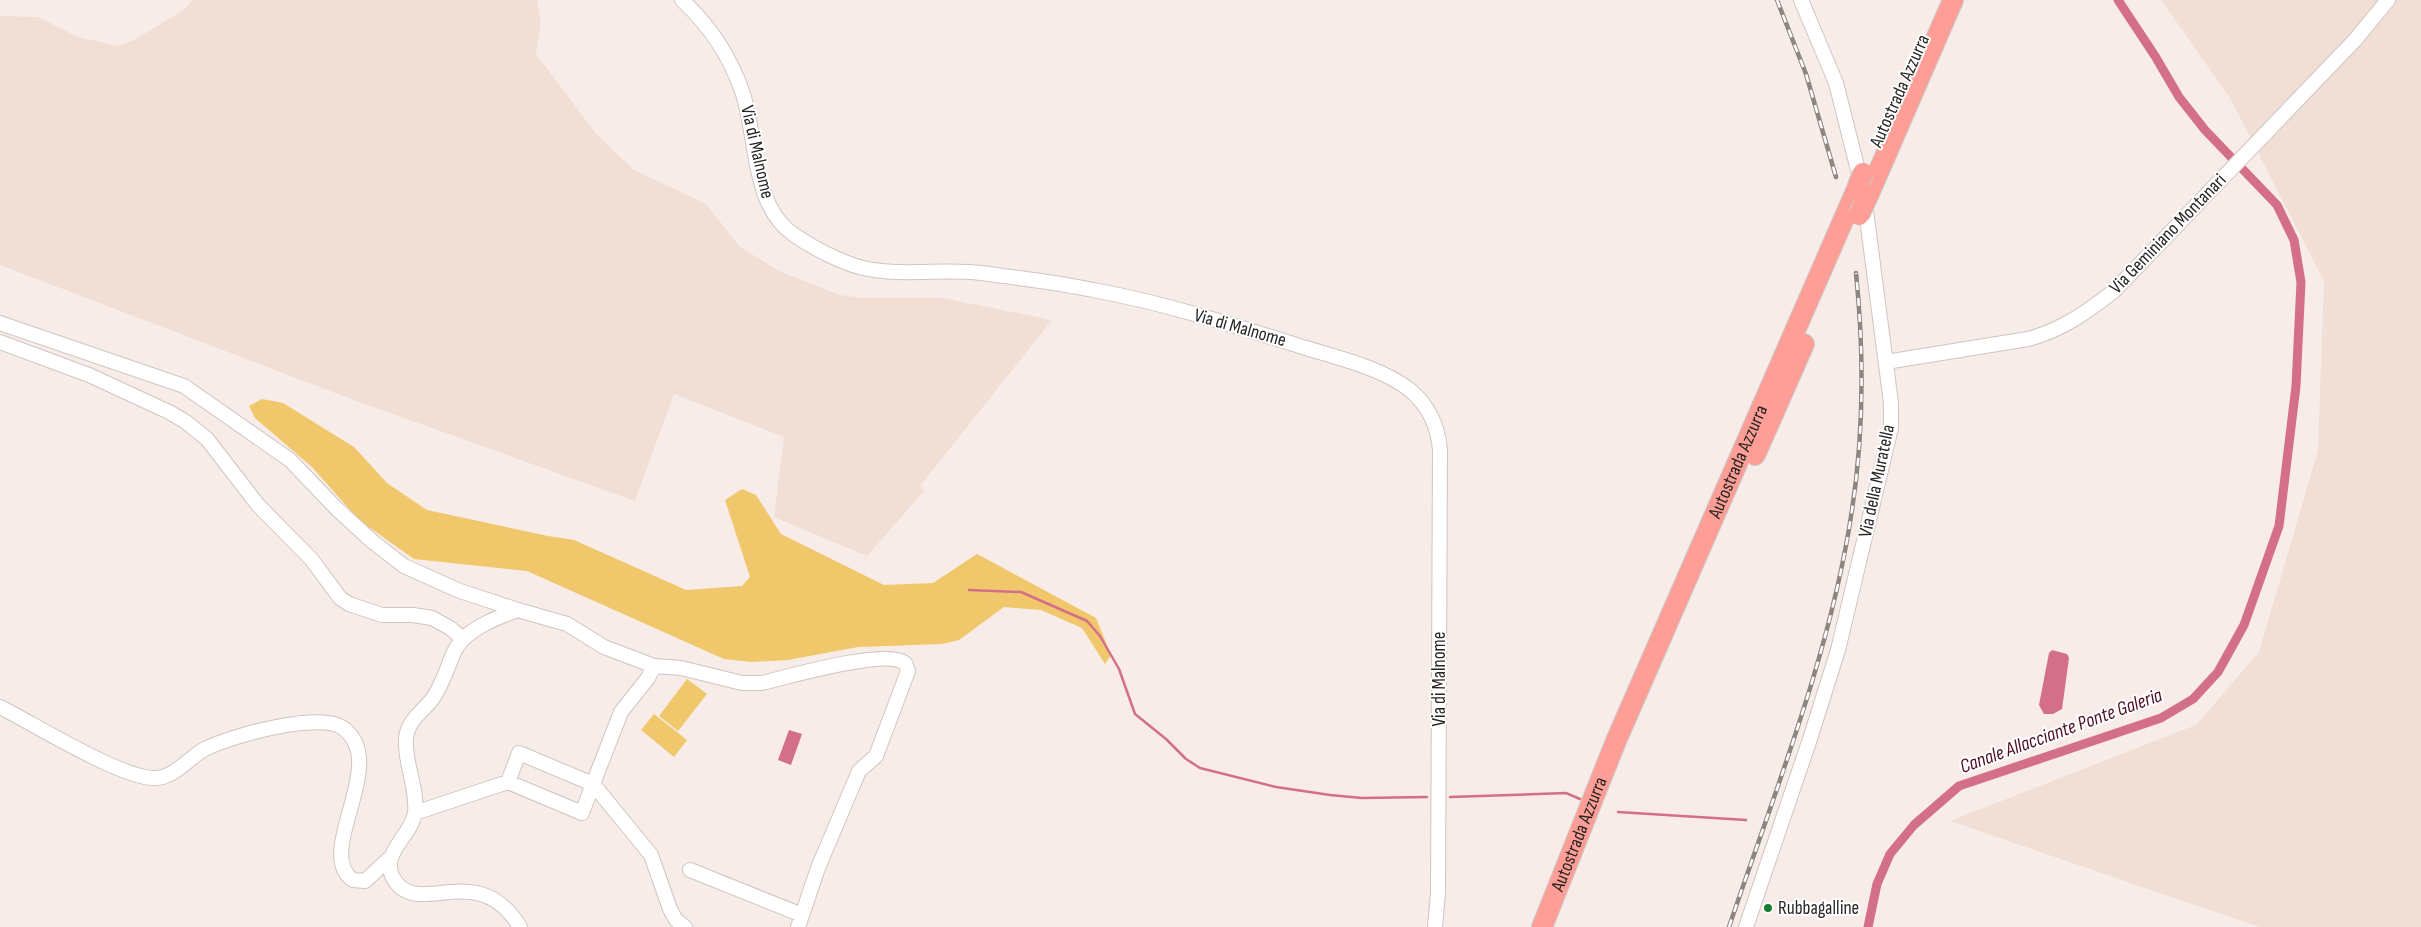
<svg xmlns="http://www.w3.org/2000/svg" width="2421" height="927" font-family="'Sofia Sans Condensed',sans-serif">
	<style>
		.built { fill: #f1dfd6 }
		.green { fill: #f0c76a }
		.water { fill: #d46f89 }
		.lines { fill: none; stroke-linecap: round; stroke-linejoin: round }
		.stream { stroke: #d46f89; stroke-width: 2.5 }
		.canal { stroke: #d46f89; stroke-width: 9 }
		.minor-casing { stroke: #cfc5c0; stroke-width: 16 }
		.highway-casing { stroke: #cbcbca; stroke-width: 22 }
		.minor { stroke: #fff; stroke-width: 14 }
		.highway { stroke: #fe9e96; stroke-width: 20 }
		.rail-casing { stroke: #8c8581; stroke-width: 4.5 }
		.rail { stroke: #fff; stroke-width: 2.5; stroke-dasharray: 8; stroke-linecap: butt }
		.highway-bridge-casing { stroke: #cbcbca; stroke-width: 22; stroke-linecap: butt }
		.highway-bridge { stroke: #fe9e96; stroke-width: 20 }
		.poi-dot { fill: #177d31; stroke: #fff; stroke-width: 2 }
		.labels { text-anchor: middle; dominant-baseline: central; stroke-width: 4; stroke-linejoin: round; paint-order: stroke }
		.street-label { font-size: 19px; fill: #282523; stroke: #fff }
		.poi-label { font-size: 19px; fill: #282523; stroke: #fff; text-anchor: start }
		.water-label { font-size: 20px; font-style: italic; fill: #4e0e24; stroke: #fff }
	</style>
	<rect width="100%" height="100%" fill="#f7ece7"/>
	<!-- built -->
	<path class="built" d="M193,0h344l4,22 -5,32 61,81 37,35 72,34 34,43 41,25 59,23 21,3h82l109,22 -132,166 5,4 -58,66 -93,-39 10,-80 -110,-43 -39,107 -284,-102 -351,-134v-249l38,1 40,20 40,9 18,-7 49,-30z
		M2161,0h260v927h-162l-309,-106 246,-96 63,-73 59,-202 6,-169 -94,-183z"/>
	<!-- green -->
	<path class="green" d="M262,399l21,4 71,44 33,36 40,27 121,26 26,4 112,50 56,-4 8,-9 -25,-77 17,-11 14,6 25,39 103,51 49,-2 44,-29 119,64 15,37 -6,9 -23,-36 -41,-18 -37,-3 -45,33 -17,4 -84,3 -70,13 -36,2 -28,-3 -197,-88 -113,-12 -55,-39 -47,-53 -57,-49 -6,-12z
		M687,679l20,15 -29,37 -19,-15z
		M654,714l33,26 -13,17 -33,-27z"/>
	<!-- water -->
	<path class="water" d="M2052,650l15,4 2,4 -7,51 -9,5h-9l-5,-9 10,-52z
		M789,730l13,4 -11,31 -13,-5z"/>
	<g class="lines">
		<!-- stream -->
		<path class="stream" d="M969,590l52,2 66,29 13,15 19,33 16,45 31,25 20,20 14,9 76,19 54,8 32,3 65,-1
			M1450,797l116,-4 14,6
			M1618,812l128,8"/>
		<!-- canal -->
		<path class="canal" d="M1868,927l9,-43 13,-30 24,-29 45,-39 202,-68 32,-19 25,-27 26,-47 35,-99 17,-140 5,-104 -7,-42 -17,-35 -72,-75 -26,-33 -24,-41 -37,-56"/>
		<defs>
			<path id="minor" d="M682,0c28,26 49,58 61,94 14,43 9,112 50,140 18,13 49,29 70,34 39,9 79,0 118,5 37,5 75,9 112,17 72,13 143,36 213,58 33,10 78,21 104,42 19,16 28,36 30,60l-2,443 -3,34
				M1801,0l35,83 25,99
				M0,323l184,63 106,74 46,48 37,34 31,24 56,25 58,19
				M0,342l89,33 80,37 17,10 21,17 51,66 54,55 28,38 9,6 33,11h31l19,3 18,10 13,11
				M1886,362l142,-23c34,-9 59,-27 86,-48l241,-251 33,-40
				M654,666l-6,12 -27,34 -28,72 58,71 19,54 6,11 9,7
				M0,707c34,17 119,70 153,71 21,1 35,-20 52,-29 25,-13 115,-38 138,-21 48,35 -30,124 10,152l12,1 26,-24
				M519,753l74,31 -11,29 -74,-31z
				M415,813l93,-31
				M690,870l112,45
				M520,927c-42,-69 -100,-9 -125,-46 -18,-26 16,-44 20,-68 3,-25 -11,-50 -9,-75 2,-19 17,-26 27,-40 10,-14 15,-33 22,-48 11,-21 43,-33 63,-40l49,14 37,23 50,19 27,2 61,15h20c25,-6 124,-35 143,-20l3,8 -32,85 -17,15 -41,97 -20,59
				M1746,927l64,-188 28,-89 53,-222v-25l-26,-200"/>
			<g id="highway">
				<path d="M1868,196l85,-196"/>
				<path d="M1755,455l49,-111"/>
				<path id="s1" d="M1542,927l74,-186 240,-550"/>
			</g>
		</defs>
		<!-- minor casing -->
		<use href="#minor" class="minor-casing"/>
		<!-- highway casing -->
		<use href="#highway" class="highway-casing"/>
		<!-- minor -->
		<use href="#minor" class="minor"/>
		<!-- highway -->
		<use href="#highway" class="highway"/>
		<defs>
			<path id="rail" d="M1777,0l29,74 30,103
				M1729,927c46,-136 102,-275 123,-417 12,-78 12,-158 4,-237"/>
		</defs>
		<!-- rail casing -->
		<use href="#rail" class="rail-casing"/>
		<!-- rail -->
		<use href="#rail" class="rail"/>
		<defs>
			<path id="highway-bridge" d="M1856,191l7,-18
				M1859,215l9,-19"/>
		</defs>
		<!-- highway-bridge casing -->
		<use href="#highway-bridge" class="highway-bridge-casing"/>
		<!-- highway-bridge -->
		<use href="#highway-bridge" class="highway-bridge"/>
	</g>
	<!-- markers -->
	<circle class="poi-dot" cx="1768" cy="908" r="5"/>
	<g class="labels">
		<!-- street labels -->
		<g class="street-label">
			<text transform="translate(1900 91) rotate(-66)">Autostrada Azzurra</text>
			<text transform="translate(757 152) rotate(77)">Via di Malnome</text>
			<text transform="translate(2168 234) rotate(-46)">Via Geminiano Montanari</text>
			<text transform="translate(1240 328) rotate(16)">Via di Malnome</text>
			<text stroke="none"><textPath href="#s1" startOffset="505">Autostrada Azzurra</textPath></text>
			<text transform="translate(1877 481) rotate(-78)">Via della Muratella</text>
			<text transform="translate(1439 679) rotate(-90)">Via di Malnome</text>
			<text stroke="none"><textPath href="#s1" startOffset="100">Autostrada Azzurra</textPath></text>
		</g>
		<!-- poi labels -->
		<g class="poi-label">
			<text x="1778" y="908">Rubbagalline</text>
		</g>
		<!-- water labels -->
		<g class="water-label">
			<text transform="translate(2061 731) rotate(-20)">Canale Allacciante Ponte Galeria</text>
		</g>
	</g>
</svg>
